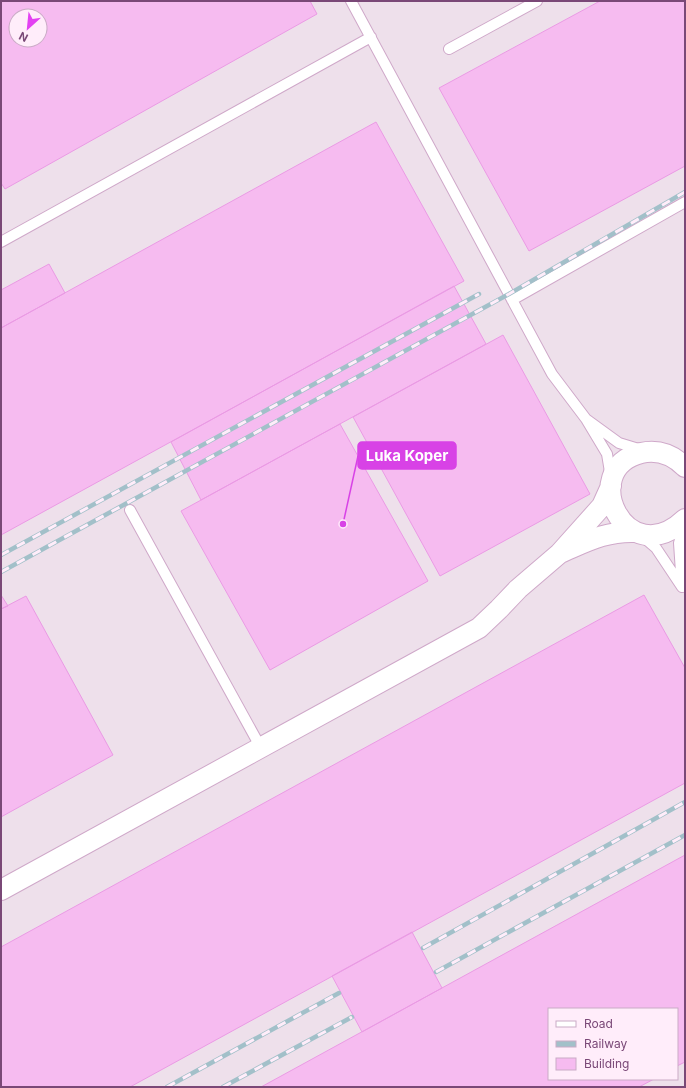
<svg xmlns="http://www.w3.org/2000/svg" width="686" height="1088" font-family="Inter,sans-serif">
	<style>
		.industrial { fill: #eee0eb; fill-rule: evenodd }
		.building { fill: #f6bbf0; stroke: #ea9ae4; fill-rule: evenodd }
		.lines { fill: none; stroke-linecap: round; stroke-linejoin: round }
		.lane-casing { stroke: #cfa8c9; stroke-width: 12 }
		.street-casing { stroke: #cfa8c9; stroke-width: 22 }
		.lane { stroke: #fff; stroke-width: 10 }
		.street { stroke: #fff; stroke-width: 20 }
		.rail-casing { stroke: #a2c0c9; stroke-width: 4.5 }
		.rail { stroke: #ffedfa; stroke-width: 3; stroke-dasharray: 9; stroke-linecap: butt }
		.leader { fill: none; stroke: #d842e6; stroke-width: 1.5 }
		.callout-dot { fill: #d842e6; stroke: #ffedfa; stroke-width: 1.5 }
		.callout { fill: #d842e6; stroke: #d842e6; stroke-width: 1.5 }
		.callout-label { font-size: 15px; text-anchor: middle; font-weight: bold; fill: #fff }
	</style>
	<rect width="100%" height="100%" fill="#fee5f6"/>
	<!-- industrial -->
	<path class="industrial" d="M1,1h684v1086h-684zM16,16h24v24h-24zM549,1009h128v70h-128z"/>
	<!-- building -->
	<path class="building" d="M1,1h309l7,13 -312,175 -4,-6zM16,16h24v24h-24z
		M600,1h85v165l-156,85 -90,-163z
		M376,122l88,159 -463,254v-207z
		M49,264l16,29 -64,35v-38z
		M454,286l32,58 -285,156 -30,-58z
		M503,335l87,159 -150,82 -87,-159z
		M340,424l88,157 -158,89 -89,-159z
		M1,595l7,11 -7,3z
		M644,595l41,73v115l-555,304h-129v-140z
		M26,596l87,159 -112,62v-208z
		M685,855v207l-8,4v-57h-128v70h105l-15,8h-378z
		M412,932l30,56 -80,44 -30,-56z"/>
	<g class="lines">
		<defs>
			<path id="lane" d="M351,1l201,373 34,45
				M449,49l88,-48
				M1,242l370,-205
				M512,300l173,-98
				M611,478l-4,-24 -21,-35 33,24 23,7
				M130,510l131,238
				M642,536l14,12 26,39 -3,-44 6,-22"/>
			<path id="street" d="M685,467c-12,-12 -26,-18 -44,-14 -65,16 -15,122 44,66
				M611,486l-9,20 -42,47c26,-11 45,-22 75,-21
				M1,890l478,-262 20,-19 19,-20 42,-36"/>
		</defs>
		<!-- lane casing -->
		<use href="#lane" class="lane-casing"/>
		<!-- street casing -->
		<use href="#street" class="street-casing"/>
		<!-- lane -->
		<use href="#lane" class="lane"/>
		<!-- street -->
		<use href="#street" class="street"/>
		<defs>
			<path id="rail" d="M1,555l478,-261
				M1,572l508,-278 176,-102
				M423,948l262,-146
				M436,972l249,-137
				M167,1087l172,-94
				M223,1087l129,-70"/>
		</defs>
		<!-- rail casing -->
		<use href="#rail" class="rail-casing"/>
		<!-- rail -->
		<use href="#rail" class="rail"/>
	</g>
	<!-- callouts -->
	<path class="leader" d="M343 524L358 456"/>
	<circle class="callout-dot" cx="343" cy="524" r="4"/>
	<rect class="callout" x="358" y="442" width="98" height="27" rx="4"/>
	<g class="callout-label">
		<text x="407" y="461">Luka Koper</text>
	</g>
	<!-- border -->
	<rect width="686" height="1088" fill="none" stroke="#7a4877" stroke-width="4"/>
	<!-- legend -->
	<rect x="548" y="1008" width="130" height="72" fill="#ffedfa" stroke="#caabc6"/>
	<rect x="556" y="1021" width="20" height="6" fill="#ffffff" stroke="#caabc6"/>
	<text x="584" y="1028" font-size="12" fill="#7a4877">Road</text>
	<rect x="556" y="1041" width="20" height="6" fill="#a2c0c9" stroke="#caabc6"/>
	<text x="584" y="1048" font-size="12" fill="#7a4877">Railway</text>
	<rect x="556" y="1058" width="20" height="12" fill="#f6bbf0" stroke="#caabc6"/>
	<text x="584" y="1068" font-size="12" fill="#7a4877">Building</text>
	<!-- north arrow -->
	<g transform="translate(28 28) rotate(207)"><circle r="19" fill="#ffedfa" stroke="#caabc6"/>
	<path d="M0-3L7 15L0 10L-7 15Z" fill="#e341f2"/>
	<text y="-6" font-size="11" font-weight="bold" text-anchor="middle" fill="#7a4877">N</text>
	</g>
</svg>
